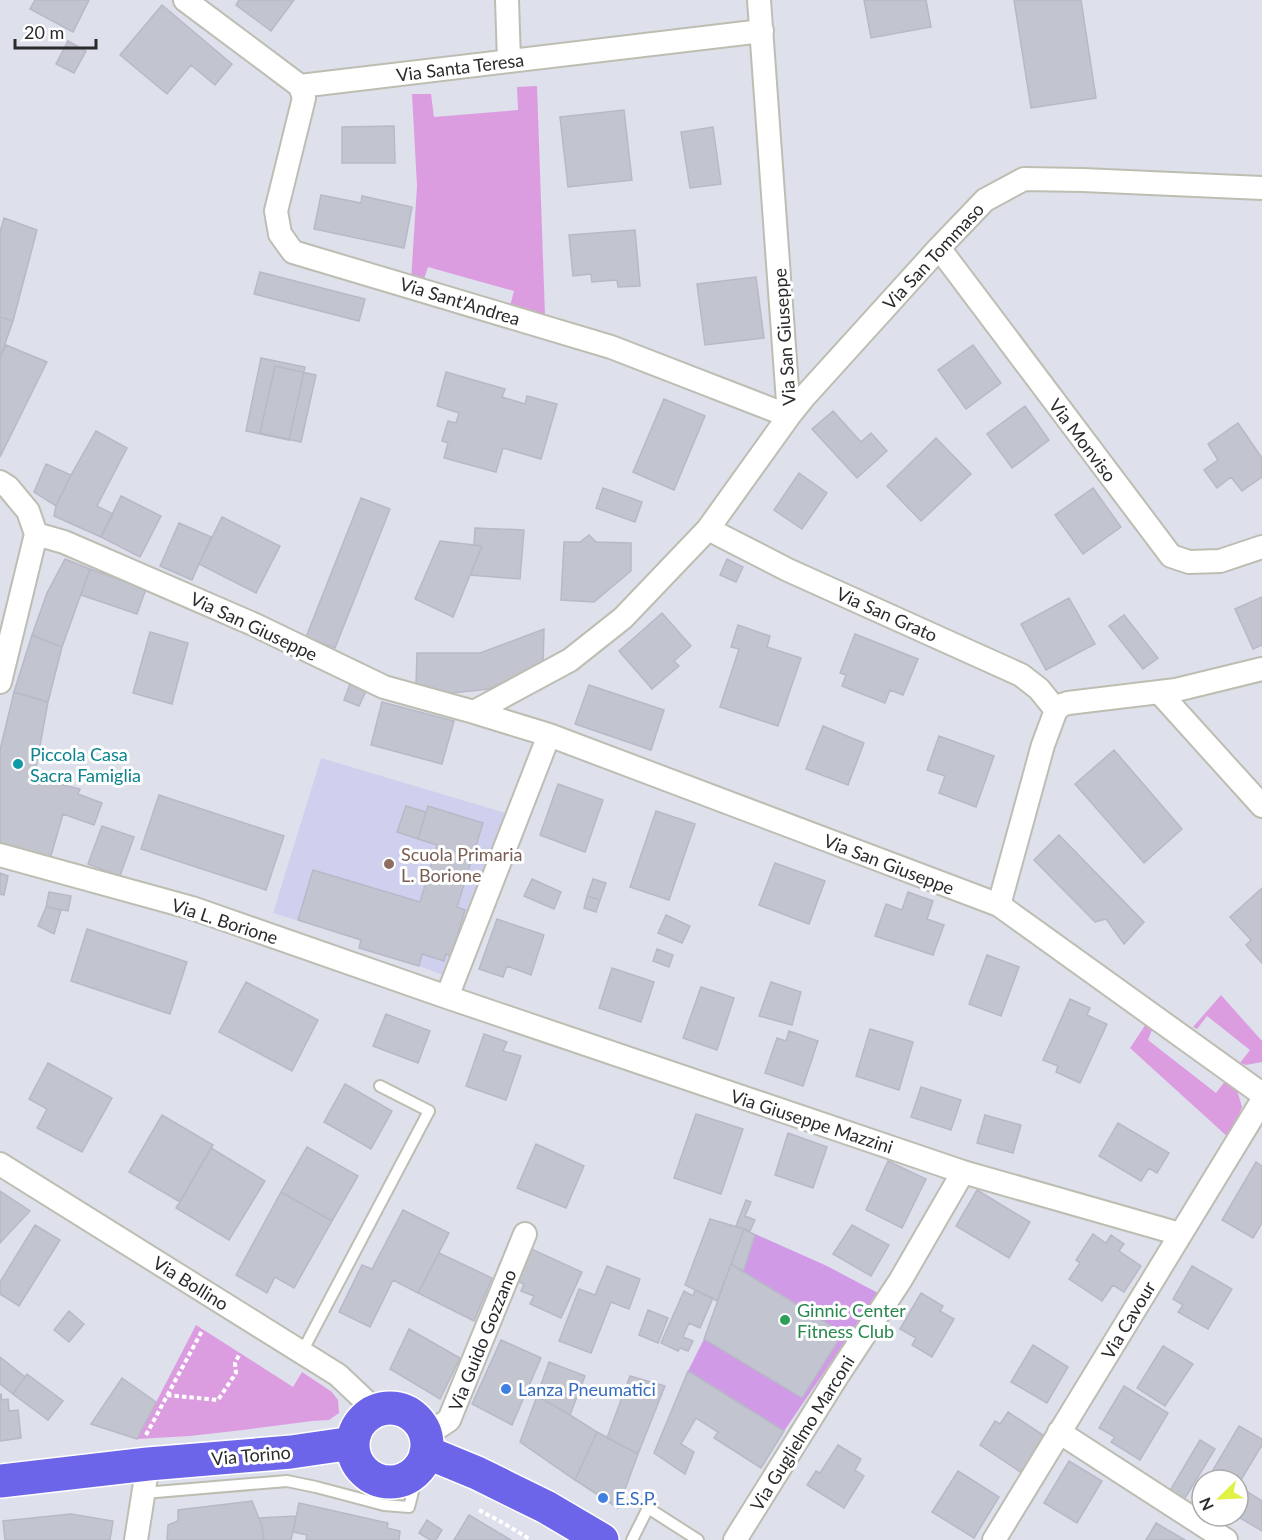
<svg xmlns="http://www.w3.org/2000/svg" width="1262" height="1540" font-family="Lato,sans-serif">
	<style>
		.education { fill: #ced0ed }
		.green { fill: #dc9de0 }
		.pitch { fill: #d09ae7 }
		.building { fill: #c2c4cf; stroke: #b8b9c8; stroke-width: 1.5 }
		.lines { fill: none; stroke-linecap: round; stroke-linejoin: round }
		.service-casing { stroke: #bdbeb1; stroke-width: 14 }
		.minor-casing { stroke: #bdbeb1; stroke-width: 26 }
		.primary-casing { stroke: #fff; stroke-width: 36 }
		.path { stroke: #fff; stroke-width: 4; stroke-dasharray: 4.5 3; stroke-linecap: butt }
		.service { stroke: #fff; stroke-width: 10 }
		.minor { stroke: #fff; stroke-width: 22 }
		.primary { stroke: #6c65ea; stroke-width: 33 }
		.culture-dot { fill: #0f9aa8; stroke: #fff; stroke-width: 2 }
		.education-dot { fill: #8d6e63; stroke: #fff; stroke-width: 2 }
		.leisure-dot { fill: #2e9e5b; stroke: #fff; stroke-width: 2 }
		.shop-dot { fill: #3f7fe0; stroke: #fff; stroke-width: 2 }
		.labels { text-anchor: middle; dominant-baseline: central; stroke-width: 6; stroke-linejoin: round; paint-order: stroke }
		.street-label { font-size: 18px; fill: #2b2b2b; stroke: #fff }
		.culture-label { font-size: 18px; fill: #0d838f; stroke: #fff; text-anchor: start }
		.education-label { font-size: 18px; fill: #785e54; stroke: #fff; text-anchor: start }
		.leisure-label { font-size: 18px; fill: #27864d; stroke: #fff; text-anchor: start }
		.shop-label { font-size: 18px; fill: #366cbe; stroke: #fff; text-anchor: start }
	</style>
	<rect width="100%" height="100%" fill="#dee0ec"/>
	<!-- education -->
	<path class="education" d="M321,758l188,56 -61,163 -29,-11 -60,-18 2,-8 -88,-27z"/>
	<!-- green -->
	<path class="green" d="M537,86l8,230 -36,-6 5,-19 -86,-24 -6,18 -11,-4 6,-95 -5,-92h19l3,23 84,-7 -1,-23z
		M1221,995l41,46v21l-16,3 -6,-2 10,-13 -43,-34 -10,13 -4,-2z
		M1146,1024l6,6 -4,10 68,53 9,-12 12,9 5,17 -12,32 -100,-91z
		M196,1325l97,62 9,-15 30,20 6,8 1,13 -10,7 -17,1 -69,9 -53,6 -53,3z"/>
	<!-- pitch -->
	<path class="pitch" d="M744,1229l83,37 51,27 -94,138 -96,-60 16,-32z"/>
	<!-- building -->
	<path class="building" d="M35,0h54l-16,32 -43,-23z
		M239,0h55l-23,31 -35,-26z
		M864,0h62l5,27 -60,11z
		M1014,0h67l15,98 -65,10z
		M162,5l70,59 -17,21 -24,-20 -24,29 -47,-39z
		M68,41l18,10 -12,22 -18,-9z
		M624,110l8,70 -64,7 -8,-70z
		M394,126l1,37h-53v-36z
		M713,127l8,57 -31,4 -9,-56z
		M321,195l40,8 1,-7 50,11 -8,41 -90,-19z
		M4,218l33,12 -24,91 -13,-4v-85z
		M635,230l5,56 -22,1 -1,-7 -25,2 -1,-8 -18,2 -4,-41z
		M260,272l105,27 -6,22 -105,-27z
		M756,277l8,61 -59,7 -8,-61z
		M0,317l13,4 -13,37z
		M6,345l41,17 -47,95v-99z
		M973,345l28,38 -35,26 -28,-39z
		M261,358l44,9 -16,73 -43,-9z
		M275,366l41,9 -15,67 -41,-9z
		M446,372l59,17 -3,8 23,7 2,-8 30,8 -16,55 -38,-11 -7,24 -52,-14 4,-15 -6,-2 6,-20 8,2 3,-10 -22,-7z
		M664,399l41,17 -31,74 -41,-18z
		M1025,406l24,34 -37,28 -25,-34z
		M833,411l28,31 10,-9 16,18 -30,27 -45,-49z
		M1238,423l24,35v19l-20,14 -11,-14 -14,11 -13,-18 14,-10 -10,-16z
		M96,431l31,17 -30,58 16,8 -12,23 -47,-21 2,-10 15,-31z
		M936,438l35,36 -50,47 -34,-35z
		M46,464l25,11 -15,31 -22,-14z
		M799,473l28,20 -25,36 -28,-19z
		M603,488l39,14 -7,20 -39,-14z
		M1093,488l28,39 -38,27 -28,-39z
		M121,496l40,20 -21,41 -39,-20z
		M361,498l29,11 -55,139 -29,-11z
		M222,517l58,29 -24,47 -57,-29z
		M179,523l32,14 -19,43 -32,-14z
		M475,528l49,2 -4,49 -50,-4 12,-29 -8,-1z
		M589,535l7,7 35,1v28l-37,31 -33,-2 3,-58h16z
		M440,541l42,5 -29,71 -38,-18z
		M65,559l25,10 -28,78 -30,-12 15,-42z
		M727,559l16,8 -7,15 -16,-7z
		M90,569l56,20 -9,25 -56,-19z
		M1262,597v48l-9,4 -18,-40z
		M1069,598l26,46 -49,26 -25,-46z
		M662,613l29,33 -17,15 5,5 -27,23 -33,-38z
		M1124,615l34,43 -15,11 -34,-43z
		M738,625l32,11 -3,11 34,11 -23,68 -58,-19 19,-58 -8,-2z
		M544,629l-1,36 -54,24 -46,5 -27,-10 1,-31h63z
		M150,632l38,11 -16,61 -39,-11z
		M855,634l63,25 -15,36 -13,-5 -5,13 -43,-17 4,-11 -6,-2z
		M32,635l30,12 -14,55 -34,-10z
		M350,684l16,7 -7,15 -15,-6z
		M589,685l75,25 -13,40 -76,-26z
		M14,692l34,10 -14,76 46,11 -2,5 24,9 -8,22 -31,-11 -13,45 -50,-15v-94z
		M382,702l72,19 -12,43 -71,-19z
		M823,726l41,17 -16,42 -42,-16z
		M939,736l55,20 -18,51 -37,-14 6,-17 -18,-6z
		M1114,750l68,79 -38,34 -69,-79z
		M558,784l45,16 -18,52 -45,-17z
		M159,795l125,41 -18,54 -125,-41z
		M406,806l20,6 -8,27 -21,-7z
		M428,806l55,17 -26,84 8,3 -14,46 -5,-2 -2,7 -22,-7 -3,12 -60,-18 2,-8 -63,-20 15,-50 107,32 17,-57 -19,-6z
		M656,811l39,13 -26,76 -39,-13z
		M102,826l32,11 -14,39 -32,-12z
		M1059,835l85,87 -20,22 -18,-25 -11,3 -61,-62z
		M775,863l50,18 -16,43 -50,-19z
		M0,873l8,3 -4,19 -4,-1z
		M532,879l29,13 -7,17 -30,-13z
		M593,879l13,4 -6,17 -13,-4z
		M1262,888v75l-16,-18 5,-5 -21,-23z
		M49,892l22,4 -3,15 -22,-4z
		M908,892l25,9 -6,18 17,6 -11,30 -58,-19 11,-32 16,6z
		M587,896l13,4 -4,12 -12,-4z
		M46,907l15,3 -7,24 -16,-8z
		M666,915l24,11 -8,17 -24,-10z
		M497,919l47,16 -13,40 -24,-9 -4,11 -24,-8z
		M87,929l100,33 -17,52 -99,-33z
		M657,949l16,6 -4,12 -16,-6z
		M987,955l32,12 -18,49 -32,-12z
		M612,968l42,14 -13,40 -42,-14z
		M246,982l72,38 -26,51 -73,-39z
		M771,982l30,10 -9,33 -33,-9z
		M701,987l33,11 -17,52 -34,-12z
		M1070,999l20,9 -3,7 20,9 -27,59 -24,-11 2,-6 -15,-6z
		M386,1014l44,17 -12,32 -45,-17z
		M870,1029l43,13 -14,48 -43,-14z
		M789,1031l29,10 -15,45 -38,-13 12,-35 9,3z
		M484,1034l23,8 -4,9 18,5 -15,44 -40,-14z
		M48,1063l64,35 -30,54 -45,-24 10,-19 -18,-10z
		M345,1084l47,27 -21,38 -47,-27z
		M921,1087l40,13 -10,30 -40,-13z
		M696,1114l47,15 -22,65 -47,-16z
		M162,1115l51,30 -33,57 -51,-30z
		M985,1115l36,10 -8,28 -36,-10z
		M1118,1123l51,30 -12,20 -8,-5 -8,13 -42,-25z
		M788,1133l39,14 -14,41 -38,-13z
		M536,1144l48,22 -18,42 -49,-20z
		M307,1147l51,29 -26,45 -51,-29z
		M211,1148l54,33 -36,59 -53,-32z
		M888,1161l38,18 -24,49 -36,-18z
		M1256,1162l6,4v57l-9,15 -31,-18z
		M977,1190l53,32 -21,36 -53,-32z
		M0,1191l30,20 -30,32z
		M281,1192l51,29 -38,67 -19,-11 -8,16 -31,-18z
		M746,1200l5,2 -6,14 10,4 -5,11 -14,-5z
		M403,1210l46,23 -31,60 -25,-13 -23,47 -31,-15 23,-47 10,4z
		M710,1219l34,10 -27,72 -32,-16z
		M35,1225l25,15 -41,66 -19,-12v-12z
		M852,1225l37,20 -18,31 -38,-22z
		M744,1229l11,6 -12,37 -12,-8z
		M1093,1234l13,9 5,-8 13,9 -5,7 22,15 -17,26 -11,-7 -11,16 -33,-22 11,-16 -4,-3z
		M529,1248l53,24 -21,46 -31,-14 4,-8 -13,-5 3,-7 -9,-4z
		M439,1253l53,25 -18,43 -56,-28z
		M731,1264l112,69 -41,65 -98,-59z
		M607,1266l33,13 -11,30 -18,-7 -20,51 -32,-12 20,-52 16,6z
		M1192,1266l40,23 -24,40 -30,-17 5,-7 -10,-6z
		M695,1290l18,8 -13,30 -11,-5 -6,14 10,4 -5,10 -8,-3 -2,3 -17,-8 23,-52 9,5z
		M921,1293l22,13 -3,5 14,8 -22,38 -20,-12 4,-7 -16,-9z
		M648,1310l20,8 -10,25 -19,-8z
		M69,1311l15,13 -15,18 -15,-12z
		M409,1329l51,29 -20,41 -50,-30z
		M501,1340l40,18 -29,67 -40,-21z
		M1033,1345l35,22 -21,36 -36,-21z
		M1163,1346l30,18 -28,42 -28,-18z
		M0,1357l25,20 -12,17 -13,-10z
		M549,1362l36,14 -15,39 -33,-19z
		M688,1371l96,60 -23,37 -47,-30 4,-6 -22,-14 -15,26 13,8 -9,22 -31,-21z
		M27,1374l36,27 -15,19 -35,-26z
		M630,1376l35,10 -27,68 -31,-16z
		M122,1378l34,24 -19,37 -46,-15z
		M1124,1386l44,27 -28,47 -29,-18 4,-5 -16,-9z
		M1,1394l1,6 6,-1 1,12 9,-1 3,28 -21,3v-46z
		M537,1396l33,19 27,17 -22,48 -55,-38z
		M1008,1412l38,25 -24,36 -42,-28 15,-24 5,3z
		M1239,1426l23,13v6l-24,40v-5h-31z
		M597,1432l41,22 -20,54 -43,-28z
		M1200,1440l15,9 -33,54 -14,-9z
		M838,1445l23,14 -6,11 9,6 -20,32 -37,-23 9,-14 4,2z
		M1069,1461l33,20 -25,42 -33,-20z
		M958,1471l41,26 -25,41 -42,-26z
		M1238,1486l24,15v30l-25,-15z
		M252,1501l10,25 2,14h-97l1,-15 10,-4v-11z
		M299,1503l89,20 -1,5 13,3 -1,9h-93l1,-5 -14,-3z
		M71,1514l42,7 -3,19h-105l-2,-19z
		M469,1515l42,25h-57z
		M296,1516l-5,24h-27l-2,-14 -3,-8z
		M427,1520l15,10 -6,10h-6l-11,-7z
		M1156,1523l29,17h-39z"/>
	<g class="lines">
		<defs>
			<path id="service" d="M302,1352l127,-241 -49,-25
				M144,1493l143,-12 29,6 68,18 25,2 10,-39
				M632,1540l16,-32 50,32"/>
			<path id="minor" d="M185,0l115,86 462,-55
				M507,0l2,61
				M300,86l4,12 -28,113 4,23 13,18 318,95 178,69 16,-20 134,-148 46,-48 39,-21 59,1 179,8
				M939,248l232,308 18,6 31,-1 42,-14
				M0,482l8,5 20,24 8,23 -36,148
				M708,529l80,41 233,105 18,14 17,21
				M36,534l28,8 189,82 131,63 90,25 75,23 450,170 263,189
				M1159,692l103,114
				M474,712l96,-52 53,-42 85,-89 81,-113 -30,-416
				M0,855l192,53 255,89 516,175 217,62
				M999,905l44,-160 13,-35 6,-5 6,-2 108,-13 86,-21
				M447,997l102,-262
				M0,1164l338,211 38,36
				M1059,1432l167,108
				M425,1436l24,-16 76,-186
				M136,1540l12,-76
				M735,1540l101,-162 64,-97 63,-109
				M994,1540l268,-439"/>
			<path id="primary" d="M353 1445a37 37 0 1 1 74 0a37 37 0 1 1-74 0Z
				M426,1452l51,21 69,34 56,33
				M0,1481l148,-17 143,-12 62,-9"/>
		</defs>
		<!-- service casing -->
		<use href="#service" class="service-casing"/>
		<!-- minor casing -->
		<use href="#minor" class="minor-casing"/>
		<!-- primary casing -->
		<use href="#primary" class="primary-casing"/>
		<!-- path -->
		<path class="path" d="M167,1395l51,5 18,-27 -1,-10 5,-10
			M146,1435l57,-106
			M479,1510l26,14 26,16"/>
		<!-- service -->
		<use href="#service" class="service"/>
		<!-- minor -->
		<use href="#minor" class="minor"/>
		<!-- primary -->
		<use href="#primary" class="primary"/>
	</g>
	<!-- markers -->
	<circle class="culture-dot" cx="18" cy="764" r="6"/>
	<circle class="education-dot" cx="389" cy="864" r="6"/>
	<circle class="leisure-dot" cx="785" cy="1320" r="6"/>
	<g class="shop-dot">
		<circle cx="506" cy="1389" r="6"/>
		<circle cx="603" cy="1498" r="6"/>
	</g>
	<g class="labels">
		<!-- street labels -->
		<g class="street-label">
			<text transform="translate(460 67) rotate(-7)">Via Santa Teresa</text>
			<text transform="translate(933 256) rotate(-47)">Via San Tommaso</text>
			<text transform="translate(460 301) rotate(17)">Via Sant'Andrea</text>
			<text transform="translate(784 337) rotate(-94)">Via San Giuseppe</text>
			<text transform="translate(1083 440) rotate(53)">Via Monviso</text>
			<text transform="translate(887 614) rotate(24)">Via San Grato</text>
			<text transform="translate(254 626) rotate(25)">Via San Giuseppe</text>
			<text transform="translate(889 864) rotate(21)">Via San Giuseppe</text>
			<text transform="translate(225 921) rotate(18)">Via L. Borione</text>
			<text transform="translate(812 1121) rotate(18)">Via Giuseppe Mazzini</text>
			<text transform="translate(191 1283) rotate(32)">Via Bollino</text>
			<text transform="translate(1128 1320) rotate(-59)">Via Cavour</text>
			<text transform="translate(482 1340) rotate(-68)">Via Guido Gozzano</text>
			<text transform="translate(802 1433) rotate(-58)">Via Guglielmo Marconi</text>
			<text transform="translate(251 1455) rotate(-5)">Via Torino</text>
		</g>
		<!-- culture labels -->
		<g class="culture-label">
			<text x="30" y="754">Piccola Casa<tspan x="30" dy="21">Sacra Famiglia</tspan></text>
		</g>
		<!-- education labels -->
		<g class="education-label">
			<text x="401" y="854">Scuola Primaria<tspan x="401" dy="21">L. Borione</tspan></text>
		</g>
		<!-- leisure labels -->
		<g class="leisure-label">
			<text x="797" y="1310">Ginnic Center<tspan x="797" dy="21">Fitness Club</tspan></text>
		</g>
		<!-- shop labels -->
		<g class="shop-label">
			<text x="518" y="1389">Lanza Pneumatici</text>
			<text x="615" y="1498">E.S.P.</text>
		</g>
	</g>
	<!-- north arrow -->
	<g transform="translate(1220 1498) rotate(246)"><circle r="28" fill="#ffffff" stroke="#aaaaaa" stroke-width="1.5"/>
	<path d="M0-4.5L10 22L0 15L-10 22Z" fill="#e1f146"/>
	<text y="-9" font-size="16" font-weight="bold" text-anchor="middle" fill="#2b2b2b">N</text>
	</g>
	<!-- scale -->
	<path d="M15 39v9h81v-9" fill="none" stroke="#2b2b2b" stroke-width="3"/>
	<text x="24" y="39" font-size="18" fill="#2b2b2b" stroke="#ffffff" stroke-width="4.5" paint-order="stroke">20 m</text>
</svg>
